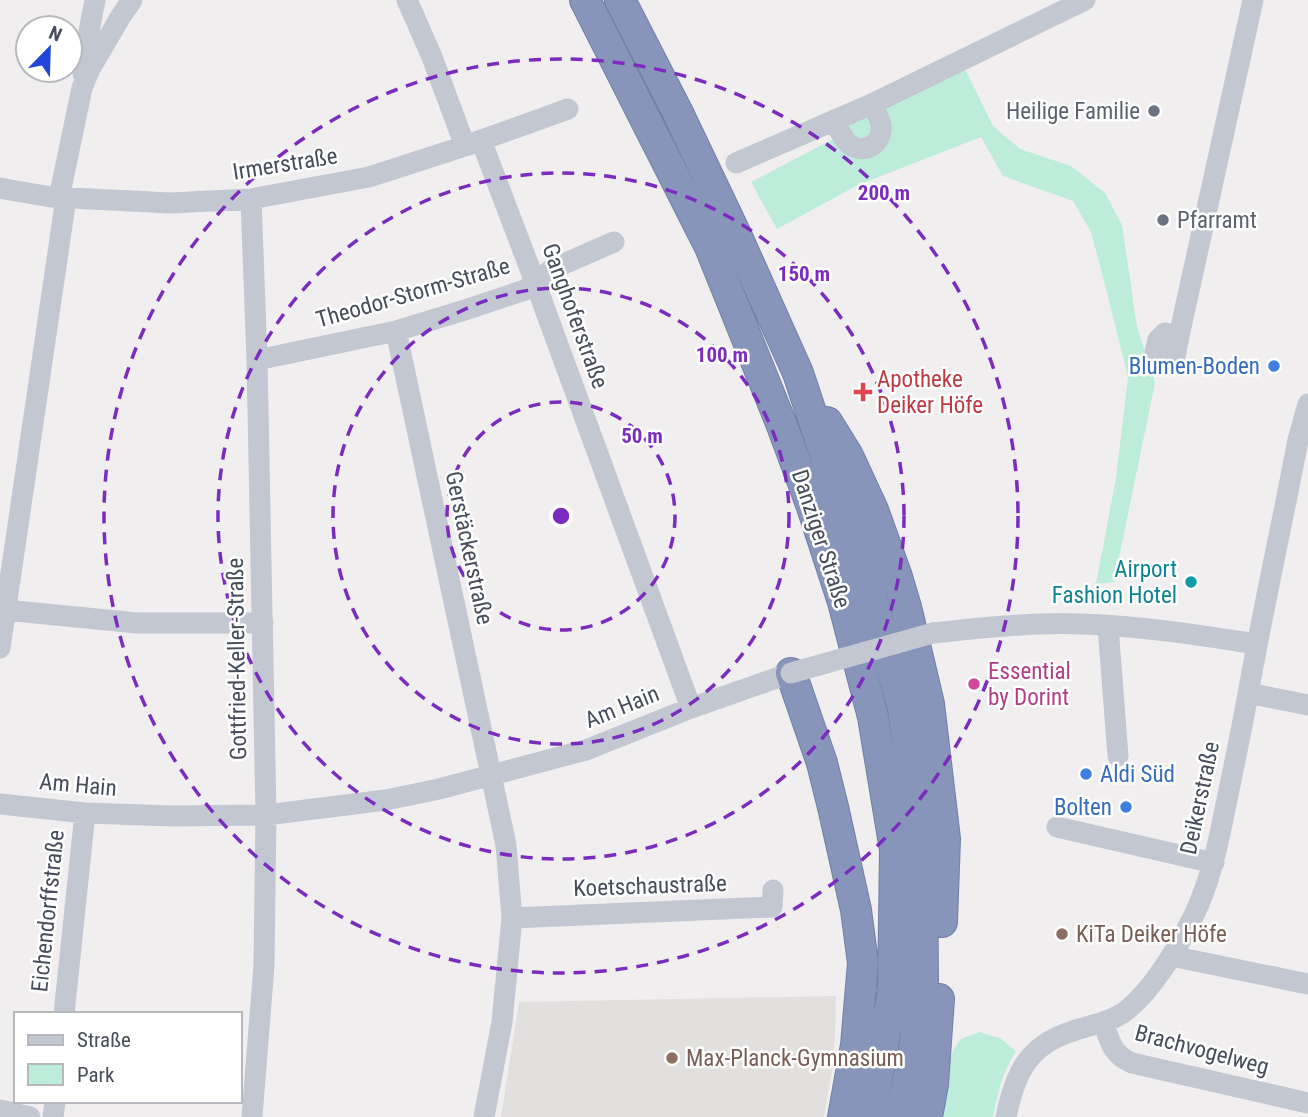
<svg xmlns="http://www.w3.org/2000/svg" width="1308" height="1117" font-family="'Roboto Condensed',sans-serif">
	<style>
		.education { fill: #e1e0df }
		.green { fill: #bdedda }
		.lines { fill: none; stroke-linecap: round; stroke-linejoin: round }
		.highway-casing { stroke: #7280a7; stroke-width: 32 }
		.minor { stroke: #c2c7d2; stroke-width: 21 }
		.highway { stroke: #8795bb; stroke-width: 30 }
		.minor-bridge { stroke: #c2c7d2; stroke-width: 21 }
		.ring { fill: none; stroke: #7b2cbf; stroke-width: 3.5; stroke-dasharray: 12 9 }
		.worship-dot { fill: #6b7280; stroke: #fff; stroke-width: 2.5 }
		.shop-dot { fill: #3f7fe0; stroke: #fff; stroke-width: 2.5 }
		.health-dot { fill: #e0444e; stroke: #fff; stroke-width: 2.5 }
		.culture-dot { fill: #0f9aa8; stroke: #fff; stroke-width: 2.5 }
		.hotel-dot { fill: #d1479c; stroke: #fff; stroke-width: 2.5 }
		.education-dot { fill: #8d6e63; stroke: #fff; stroke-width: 2.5 }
		.labels { text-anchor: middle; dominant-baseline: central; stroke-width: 5; stroke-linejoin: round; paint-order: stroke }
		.worship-label { font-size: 23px; fill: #5b616d; stroke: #fff; text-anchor: end }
		.street-label { font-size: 23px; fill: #474d5a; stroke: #fff }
		.shop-label { font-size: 23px; fill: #366cbe; stroke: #fff; text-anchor: end }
		.health-label { font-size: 23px; fill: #be3a42; stroke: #fff; text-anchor: start }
		.culture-label { font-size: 23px; fill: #0d838f; stroke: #fff; text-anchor: end }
		.hotel-label { font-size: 23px; fill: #b23c85; stroke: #fff; text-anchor: start }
		.education-label { font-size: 23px; fill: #785e54; stroke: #fff; text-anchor: start }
		.centre { fill: #7b2cbf; stroke: #fff; stroke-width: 3.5 }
		.ring-label { font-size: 21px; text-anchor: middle; font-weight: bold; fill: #7b2cbf; stroke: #fff; stroke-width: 5; stroke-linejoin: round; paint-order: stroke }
	</style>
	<rect width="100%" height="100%" fill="#f0eeee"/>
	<!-- education -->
	<path class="education" d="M836,996l-1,39 -3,36 -8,46h-323l18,-115z"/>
	<!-- green -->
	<path class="green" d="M964,67l29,59 27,23 51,17 34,27 17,32 15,102 18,56 -41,199 -18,2 20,-106 12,-101 -25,-100 -12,-45 -18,-31 -70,-25 -22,-39 -123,48 -81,44 -26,-47 84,-44 -3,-6z
		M979,1032l21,6 16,13c-14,22 -18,41 -23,66h-57l17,-67 8,-11z"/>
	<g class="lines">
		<defs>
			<path id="highway" d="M585,0l125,247 71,176 31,84 31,95 30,115 22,133 -2,142 -23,125
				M620,0l57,111 61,128 60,134 69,208 36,128 19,131 1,142 -10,75 -13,60
				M827,422l21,34 25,54 24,67 9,30 23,97 16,135 -3,83
				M791,673l31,90 11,44 23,103 7,53 -7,82 -13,72
				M927,1117l6,-33 6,-85"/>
		</defs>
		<!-- highway casing -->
		<use href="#highway" class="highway-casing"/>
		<!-- minor -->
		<path class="minor" d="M407,0l25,57 33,89
			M83,74v-11l12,-63
			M834,120c4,8 8,18 15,24 15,12 35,-1 32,-19 -1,-7 -6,-14 -9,-21
			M481,140l54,142 156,426
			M736,163l136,-59 213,-104
			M0,188l51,9 119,6 81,-4 118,-22 96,-31 103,-37
			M59,198l23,-110 8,-19 31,-53 11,-16
			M251,199l6,161 9,455 -2,150 -12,152
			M396,331l110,514 6,73 -10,104 -18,95
			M1179,336l-5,26 -16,-4 -3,-6 3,-12 7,-7 14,3 74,-336
			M257,360l139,-29 72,-22 57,-19 27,-21 62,-27
			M5,610l132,13h126
			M1108,626l10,130
			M933,633c49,-5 99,-11 149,-9 59,2 117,11 175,20
			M0,648l66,-450
			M1248,693l60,12
			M0,804l85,9 89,3 92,-1 120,-15 53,-11 147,-39 105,-42 100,-35
			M1057,827l157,36
			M512,918l260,-11 1,-17
			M1171,956l137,28
			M64,1014l21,-201
			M1103,1022c7,19 9,33 29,41l176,40
			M0,1110l30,7
			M53,1117l2,-16
			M1006,1117c9,-44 22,-72 67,-86 17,-6 35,-8 50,-18 28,-20 56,-67 71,-98 16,-33 24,-70 31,-106 8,-38 16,-76 23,-115 15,-85 34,-169 50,-254l10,-36"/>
		<!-- highway -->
		<use href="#highway" class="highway"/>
		<!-- minor-bridge -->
		<path class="minor-bridge" d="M791,673l142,-40"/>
	</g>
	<!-- distance rings -->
	<g class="ring">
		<circle cx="561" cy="516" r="114"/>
		<circle cx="561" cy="516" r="228"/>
		<circle cx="561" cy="516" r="343"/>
		<circle cx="561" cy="516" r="457"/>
	</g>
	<!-- markers -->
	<g class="worship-dot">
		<circle cx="1154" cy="111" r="7"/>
		<circle cx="1163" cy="220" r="7"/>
	</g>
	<g class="shop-dot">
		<circle cx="1274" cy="366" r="7"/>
		<circle cx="1086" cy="774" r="7"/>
		<circle cx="1126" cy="807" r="7"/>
	</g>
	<path class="health-dot" d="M859.5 381.5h7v7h7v7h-7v7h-7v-7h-7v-7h7z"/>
	<circle class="culture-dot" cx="1191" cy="582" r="7"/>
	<circle class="hotel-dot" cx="974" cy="684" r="7"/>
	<g class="education-dot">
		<circle cx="1062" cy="934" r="7"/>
		<circle cx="672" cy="1058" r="7"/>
	</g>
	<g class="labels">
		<!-- worship labels -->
		<g class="worship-label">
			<text x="1140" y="111">Heilige Familie</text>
			<text x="1177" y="220" text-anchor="start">Pfarramt</text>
		</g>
		<!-- street labels -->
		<g class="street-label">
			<text transform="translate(285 164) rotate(-9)">Irmerstraße</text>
			<text transform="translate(413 293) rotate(-16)">Theodor-Storm-Straße</text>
			<text transform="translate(575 316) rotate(70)">Ganghoferstraße</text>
			<text transform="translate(821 539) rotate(72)">Danziger Straße</text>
			<text transform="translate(469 548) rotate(78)">Gerstäckerstraße</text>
			<text transform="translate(237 659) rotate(-91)">Gottfried-Keller-Straße</text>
			<text transform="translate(622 707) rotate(-22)">Am Hain</text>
			<text transform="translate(78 785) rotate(5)">Am Hain</text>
			<text transform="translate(1200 798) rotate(-78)">Deikerstraße</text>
			<text transform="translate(650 886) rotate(-2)">Koetschaustraße</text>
			<text transform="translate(48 911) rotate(-84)">Eichendorffstraße</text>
			<text transform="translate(1202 1050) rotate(15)">Brachvogelweg</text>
		</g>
		<!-- shop labels -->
		<g class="shop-label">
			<text x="1260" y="366">Blumen-Boden</text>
			<text x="1100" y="774" text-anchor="start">Aldi Süd</text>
			<text x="1112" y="807">Bolten</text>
		</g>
		<!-- health labels -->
		<g class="health-label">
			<text x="877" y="379">Apotheke<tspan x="877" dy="26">Deiker Höfe</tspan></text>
		</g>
		<!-- culture labels -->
		<g class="culture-label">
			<text x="1177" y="569">Airport<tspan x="1177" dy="26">Fashion Hotel</tspan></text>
		</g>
		<!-- hotel labels -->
		<g class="hotel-label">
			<text x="988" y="671">Essential<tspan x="988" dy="26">by Dorint</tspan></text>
		</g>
		<!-- education labels -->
		<g class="education-label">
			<text x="1076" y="934">KiTa Deiker Höfe</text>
			<text x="686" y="1058">Max-Planck-Gymnasium</text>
		</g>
	</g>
	<circle cx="561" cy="516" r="10" class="centre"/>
	<g class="ring-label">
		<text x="884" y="200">200 m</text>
		<text x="804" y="281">150 m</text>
		<text x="722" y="362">100 m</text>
		<text x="642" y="443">50 m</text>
	</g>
	<!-- legend -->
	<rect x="14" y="1012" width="228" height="91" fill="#ffffff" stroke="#b5b8bd" stroke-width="2"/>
	<rect x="28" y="1035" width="35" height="10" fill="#c2c7d2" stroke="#b5b8bd" stroke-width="2"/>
	<text x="77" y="1047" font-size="21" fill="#474d5a">Straße</text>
	<rect x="28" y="1064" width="35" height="21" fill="#bdedda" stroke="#b5b8bd" stroke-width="2"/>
	<text x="77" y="1082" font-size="21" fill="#474d5a">Park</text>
	<!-- north arrow -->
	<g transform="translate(49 49) rotate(23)"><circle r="33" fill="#ffffff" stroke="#b5b8bd" stroke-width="2"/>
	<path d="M0-5L12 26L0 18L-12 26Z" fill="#2047d8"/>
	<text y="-10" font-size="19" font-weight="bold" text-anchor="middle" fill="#474d5a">N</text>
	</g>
</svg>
